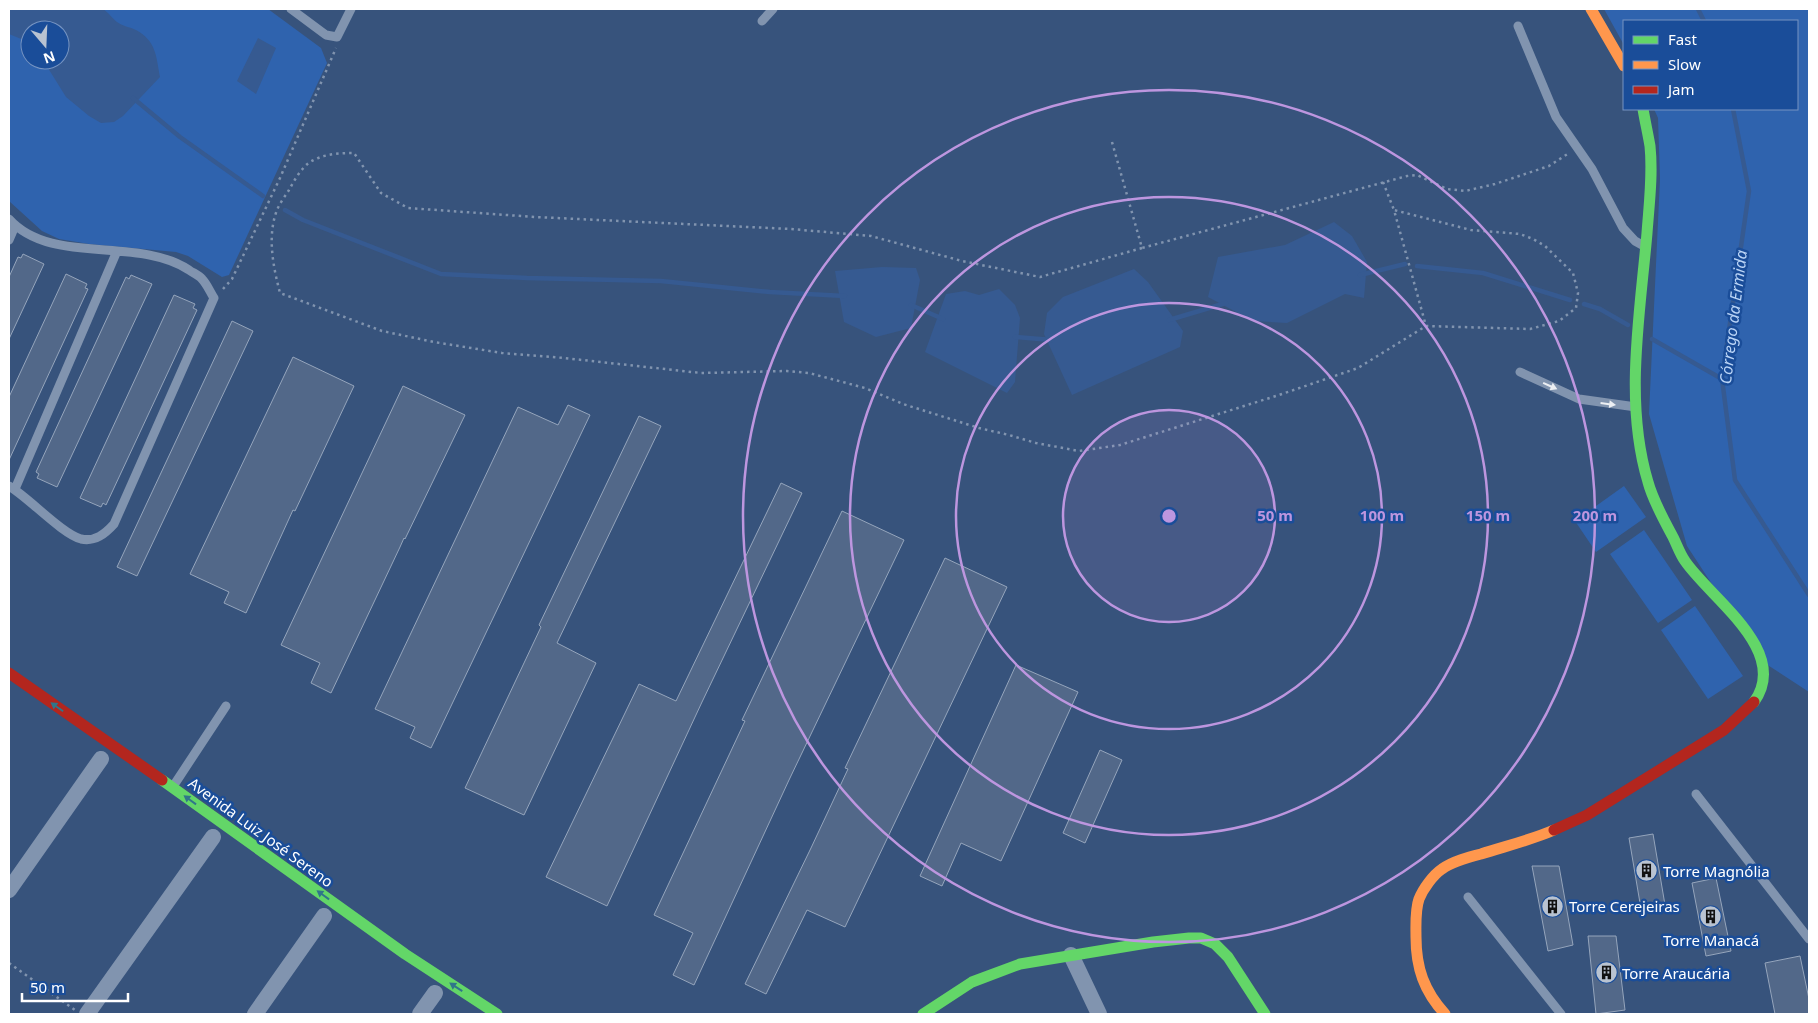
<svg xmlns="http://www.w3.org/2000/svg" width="1818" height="1023" font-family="'Noto Sans',sans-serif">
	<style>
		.green { fill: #2f63ae; fill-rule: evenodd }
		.water { fill: #365a91 }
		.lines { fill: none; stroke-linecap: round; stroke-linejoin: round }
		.stream { stroke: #365a91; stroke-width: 4.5 }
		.building { fill: #526889; stroke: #95a5bc }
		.path { stroke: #8194af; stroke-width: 2.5; stroke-dasharray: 2.5 4; stroke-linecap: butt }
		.lane { stroke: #8194af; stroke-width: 9 }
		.street { stroke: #8194af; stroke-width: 16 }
		.fast { stroke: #63d668; stroke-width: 11 }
		.slow { stroke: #ff974d; stroke-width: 11 }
		.jam { stroke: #b3261e; stroke-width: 11 }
		.oneway { fill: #eceff3 }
		.oneway2 { fill: #30768a }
		.ring { fill: none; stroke: #bd96df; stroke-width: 2.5 }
		.labels { text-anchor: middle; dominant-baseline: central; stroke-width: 5; stroke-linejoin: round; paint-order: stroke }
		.street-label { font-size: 15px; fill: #fff; stroke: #1a4d99 }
		.poi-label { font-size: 15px; fill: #fff; stroke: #1a4d99; text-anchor: start }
		.water-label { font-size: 16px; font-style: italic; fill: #bbd5f7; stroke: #1a4d99 }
		.centre { fill: #bd96df; stroke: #1a4d99; stroke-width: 2.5 }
		.ring-label { font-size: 15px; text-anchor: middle; font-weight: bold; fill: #bd96df; stroke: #1a4d99; stroke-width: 5; stroke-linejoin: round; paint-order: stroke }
	</style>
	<rect width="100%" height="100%" fill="#37537c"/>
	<!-- green -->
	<path class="green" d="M9,9h259l53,39 6,15 -98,212 -7,2 -34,-21 -12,-4 -87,-8 -30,-5 -17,-8 -33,-30zM30,30h30v30h-30z
		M1604,9h205v683l-46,-30 -76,-116 -38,-132 11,-235 -2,-61 -4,-9h143v-88h-173v24z
		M1624,486l22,31 -50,35 -21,-31z
		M1644,530l48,70 -34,23 -48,-69z
		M1695,606l48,70 -35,23 -47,-69z"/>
	<!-- water -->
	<path class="water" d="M9,9h94c6,4 9,9 14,13 5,4 13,5 19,8 20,11 20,25 24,47l-37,39 -9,6 -13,1 -12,-7 -23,-19 -23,-37h17v-30h-30v16l-4,-5 -17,-7z
		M258,38l18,10 -20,46 -19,-13z
		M1334,222l18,14 15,26 -3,36 -19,-4 -58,29 -34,-2 -45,-24 10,-40 67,-12z
		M882,267l34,1 4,12 -9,48 -35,9 -32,-15 -9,-51z
		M1134,269l14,13 35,49 -3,16 -108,48 -28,-61 3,-21 16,-16z
		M999,289l16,16 5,13 -5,64 -8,11 -82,-41 21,-58 19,-3 14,4z"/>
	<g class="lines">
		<!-- stream -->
		<path class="stream" d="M1698,9l6,12
			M133,98l47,39 83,59
			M1733,109l16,82 -27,188 13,101 74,115
			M285,210l18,10 138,54 86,4 134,3 109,11 75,4
			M1417,266l66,7 87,27
			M1360,275l45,-11
			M1584,304l16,5 28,16
			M911,305l32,14
			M1169,320l57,-17
			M1015,337l37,3
			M1652,339l70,40"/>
	</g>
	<!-- building -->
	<path class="building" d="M23,254l21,10 -35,75v-62l9,-20 3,1z
		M66,274l21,10 -2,4 3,1 -79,171v-63z
		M131,275l21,9 -95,203 -20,-9 2,-4 -3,-2 90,-195 3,2z
		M174,295l21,9 -2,4 4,2 -91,195 -3,-2 -2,4 -21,-9z
		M232,321l21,10 -116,245 -20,-9z
		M293,357l61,29 -59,125 -2,-1 -47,103 -22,-10 5,-11 -39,-18z
		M403,386l62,29 -60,124 -1,-1 -4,9 -69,146 -20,-10 9,-20 -39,-18z
		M568,405l22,10 -159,333 -21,-10 5,-11 -40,-18 143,-302 40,18z
		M639,416l22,10 -104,217 39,20 -72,152 -59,-27 76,-161 -2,-2z
		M781,483l21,10 -100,209 -95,204 -61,-29 93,-193 37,17z
		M842,511l62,29 -115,240 -95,205 -21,-10 20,-42 -39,-18 91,-194 -3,-1z
		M945,558l62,29 -162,340 -38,-17 -41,84 -21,-10 66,-136 37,-79 -3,-1z
		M1016,665l62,27 -77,169 -40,-18 -19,43 -22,-10z
		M1100,750l22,10 -37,83 -22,-10z
		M1653,834l12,71 -24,4 -12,-71z
		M1532,866h27l14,79 -25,6z
		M1716,878l15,73 -25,5 -14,-73z
		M1588,936h28l9,74 -29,4z
		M1800,956l9,43v15h-34l-10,-51z"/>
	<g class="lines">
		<!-- path -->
		<path class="path" d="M1112,142l30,106 265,-72 10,-1 30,14 18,2 30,-7 54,-18 20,-13
			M1383,182l11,28
			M1142,248l-102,29 -78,-16 -91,-25 -80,-7 -256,-12 -127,-9 -27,-15 -27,-40c-15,0 -31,1 -44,9 -9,6 -16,19 -21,28 -4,6 -9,13 -12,20 -10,26 -4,56 3,83l102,38 52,11 68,11 62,5 137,15 86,-2 22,2 56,15 38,16 76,24 30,7 27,8 43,8 41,-6 159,-50 79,-27 68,-42 104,3 29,-8 17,-13 2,-15 -5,-20 -28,-27 -12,-7 -13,-5 -49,-4 -77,-20 32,116
			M223,289l9,-10 48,-101 56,-130
			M9,963l66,47"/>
		<!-- lane -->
		<path class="lane" d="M291,9l35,26 11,2 14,-28
			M762,21l11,-12
			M1518,26l38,91 36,52 31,59 12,13 9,5
			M9,219c42,47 129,17 180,51 4,3 10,5 13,9 5,5 8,13 12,19l-100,226c-9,10 -19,18 -33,15 -19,-5 -53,-42 -72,-53
			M9,240l6,-14
			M1520,372l59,27 57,8
			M15,489l102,-238
			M174,785l52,-79
			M1696,794l113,145
			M1468,897l93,117"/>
		<!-- street -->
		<path class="street" d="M9,890l92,-131
			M1071,955l28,59
			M87,1014l126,-177
			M255,1014l69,-98
			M420,1014l15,-21"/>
		<!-- fast -->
		<path class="fast" d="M1643,109c2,12 5,25 7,37 3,29 -1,59 -3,87 -7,82 -23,169 1,249 5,19 16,38 25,55 4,8 7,17 12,24 25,37 106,90 69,141
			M162,780l243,174 92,60
			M923,1014l49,-32 48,-18 133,-22 36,-4h12l14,6 13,13 37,57"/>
		<!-- slow -->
		<path class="slow" d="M1591,9l33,57
			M1445,1014c-21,-23 -29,-46 -29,-77 0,-11 -1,-27 3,-38 4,-10 14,-24 23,-30 11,-8 27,-12 39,-15 25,-8 50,-14 73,-24"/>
		<!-- jam -->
		<path class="jam" d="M9,673l153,107
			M1554,830l33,-15 137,-85 30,-28"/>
	</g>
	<!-- one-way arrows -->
	<defs><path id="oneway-solid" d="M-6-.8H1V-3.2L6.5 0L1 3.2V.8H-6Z" transform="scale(1.25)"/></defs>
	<g class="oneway">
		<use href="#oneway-solid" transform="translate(1550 386) rotate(24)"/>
		<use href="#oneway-solid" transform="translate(1608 404) rotate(7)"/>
	</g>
	<g class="oneway2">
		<use href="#oneway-solid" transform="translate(57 707) rotate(-145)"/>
		<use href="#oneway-solid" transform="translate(190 800) rotate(-144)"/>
		<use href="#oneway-solid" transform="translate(323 895) rotate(-144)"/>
		<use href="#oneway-solid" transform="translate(456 987) rotate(-147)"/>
	</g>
	<!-- distance rings -->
	<circle cx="1169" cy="516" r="106" fill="#bd96df" fill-opacity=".12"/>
	<g class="ring">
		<circle cx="1169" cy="516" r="106"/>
		<circle cx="1169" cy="516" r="213"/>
		<circle cx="1169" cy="516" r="319"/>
		<circle cx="1169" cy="516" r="426"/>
	</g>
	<!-- icons -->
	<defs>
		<symbol id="building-disc" viewBox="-11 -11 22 22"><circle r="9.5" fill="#b9c3d1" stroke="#1a4d99"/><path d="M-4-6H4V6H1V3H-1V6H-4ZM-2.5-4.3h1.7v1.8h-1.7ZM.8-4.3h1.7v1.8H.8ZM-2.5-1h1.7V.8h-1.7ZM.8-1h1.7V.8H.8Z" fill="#111"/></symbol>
	</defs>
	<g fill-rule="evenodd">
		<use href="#building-disc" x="1634" y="858" width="25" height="25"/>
		<use href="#building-disc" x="1540" y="894" width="25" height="25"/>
		<use href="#building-disc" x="1698" y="904" width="25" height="25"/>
		<use href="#building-disc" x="1594" y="960" width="25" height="25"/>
	</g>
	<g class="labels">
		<!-- street labels -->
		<g class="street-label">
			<text transform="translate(261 832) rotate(36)">Avenida Luiz José Sereno</text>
		</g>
		<!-- poi labels -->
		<g class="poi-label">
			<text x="1663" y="871">Torre Magnólia</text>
			<text x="1569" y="906">Torre Cerejeiras</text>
			<text x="1711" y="940" text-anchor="middle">Torre Manacá</text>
			<text x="1622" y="973">Torre Araucária</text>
		</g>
		<!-- water labels -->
		<g class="water-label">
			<text transform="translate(1733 317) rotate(-83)">Córrego da Ermida</text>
		</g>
	</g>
	<circle cx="1169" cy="516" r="8" class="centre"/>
	<g class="ring-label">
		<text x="1275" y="521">50 m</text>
		<text x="1382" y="521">100 m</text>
		<text x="1488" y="521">150 m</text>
		<text x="1595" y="521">200 m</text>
	</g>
	<!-- border -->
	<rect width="1818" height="1023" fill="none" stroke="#ffffff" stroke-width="20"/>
	<!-- legend -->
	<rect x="1623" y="20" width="175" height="90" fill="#1a4d99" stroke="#7694c2"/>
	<rect x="1633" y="36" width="25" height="8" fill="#63d668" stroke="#7694c2"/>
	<text x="1668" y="45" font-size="15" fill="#ffffff">Fast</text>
	<rect x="1633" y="61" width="25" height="8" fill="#ff974d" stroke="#7694c2"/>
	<text x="1668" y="70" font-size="15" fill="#ffffff">Slow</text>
	<rect x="1633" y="86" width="25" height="8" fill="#b3261e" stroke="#7694c2"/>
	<text x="1668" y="95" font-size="15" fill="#ffffff">Jam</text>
	<!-- north arrow -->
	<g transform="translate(45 45) rotate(161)"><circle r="24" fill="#1a4d99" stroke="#7694c2"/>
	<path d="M0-4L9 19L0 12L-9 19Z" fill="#b9c3d1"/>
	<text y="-8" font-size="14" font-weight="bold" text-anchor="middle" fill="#ffffff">N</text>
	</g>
	<!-- scale -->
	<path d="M22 993v8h106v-8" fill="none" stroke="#ffffff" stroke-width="2.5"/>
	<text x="30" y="993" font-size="15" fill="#ffffff" stroke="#1a4d99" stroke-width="4" paint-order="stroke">50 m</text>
</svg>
